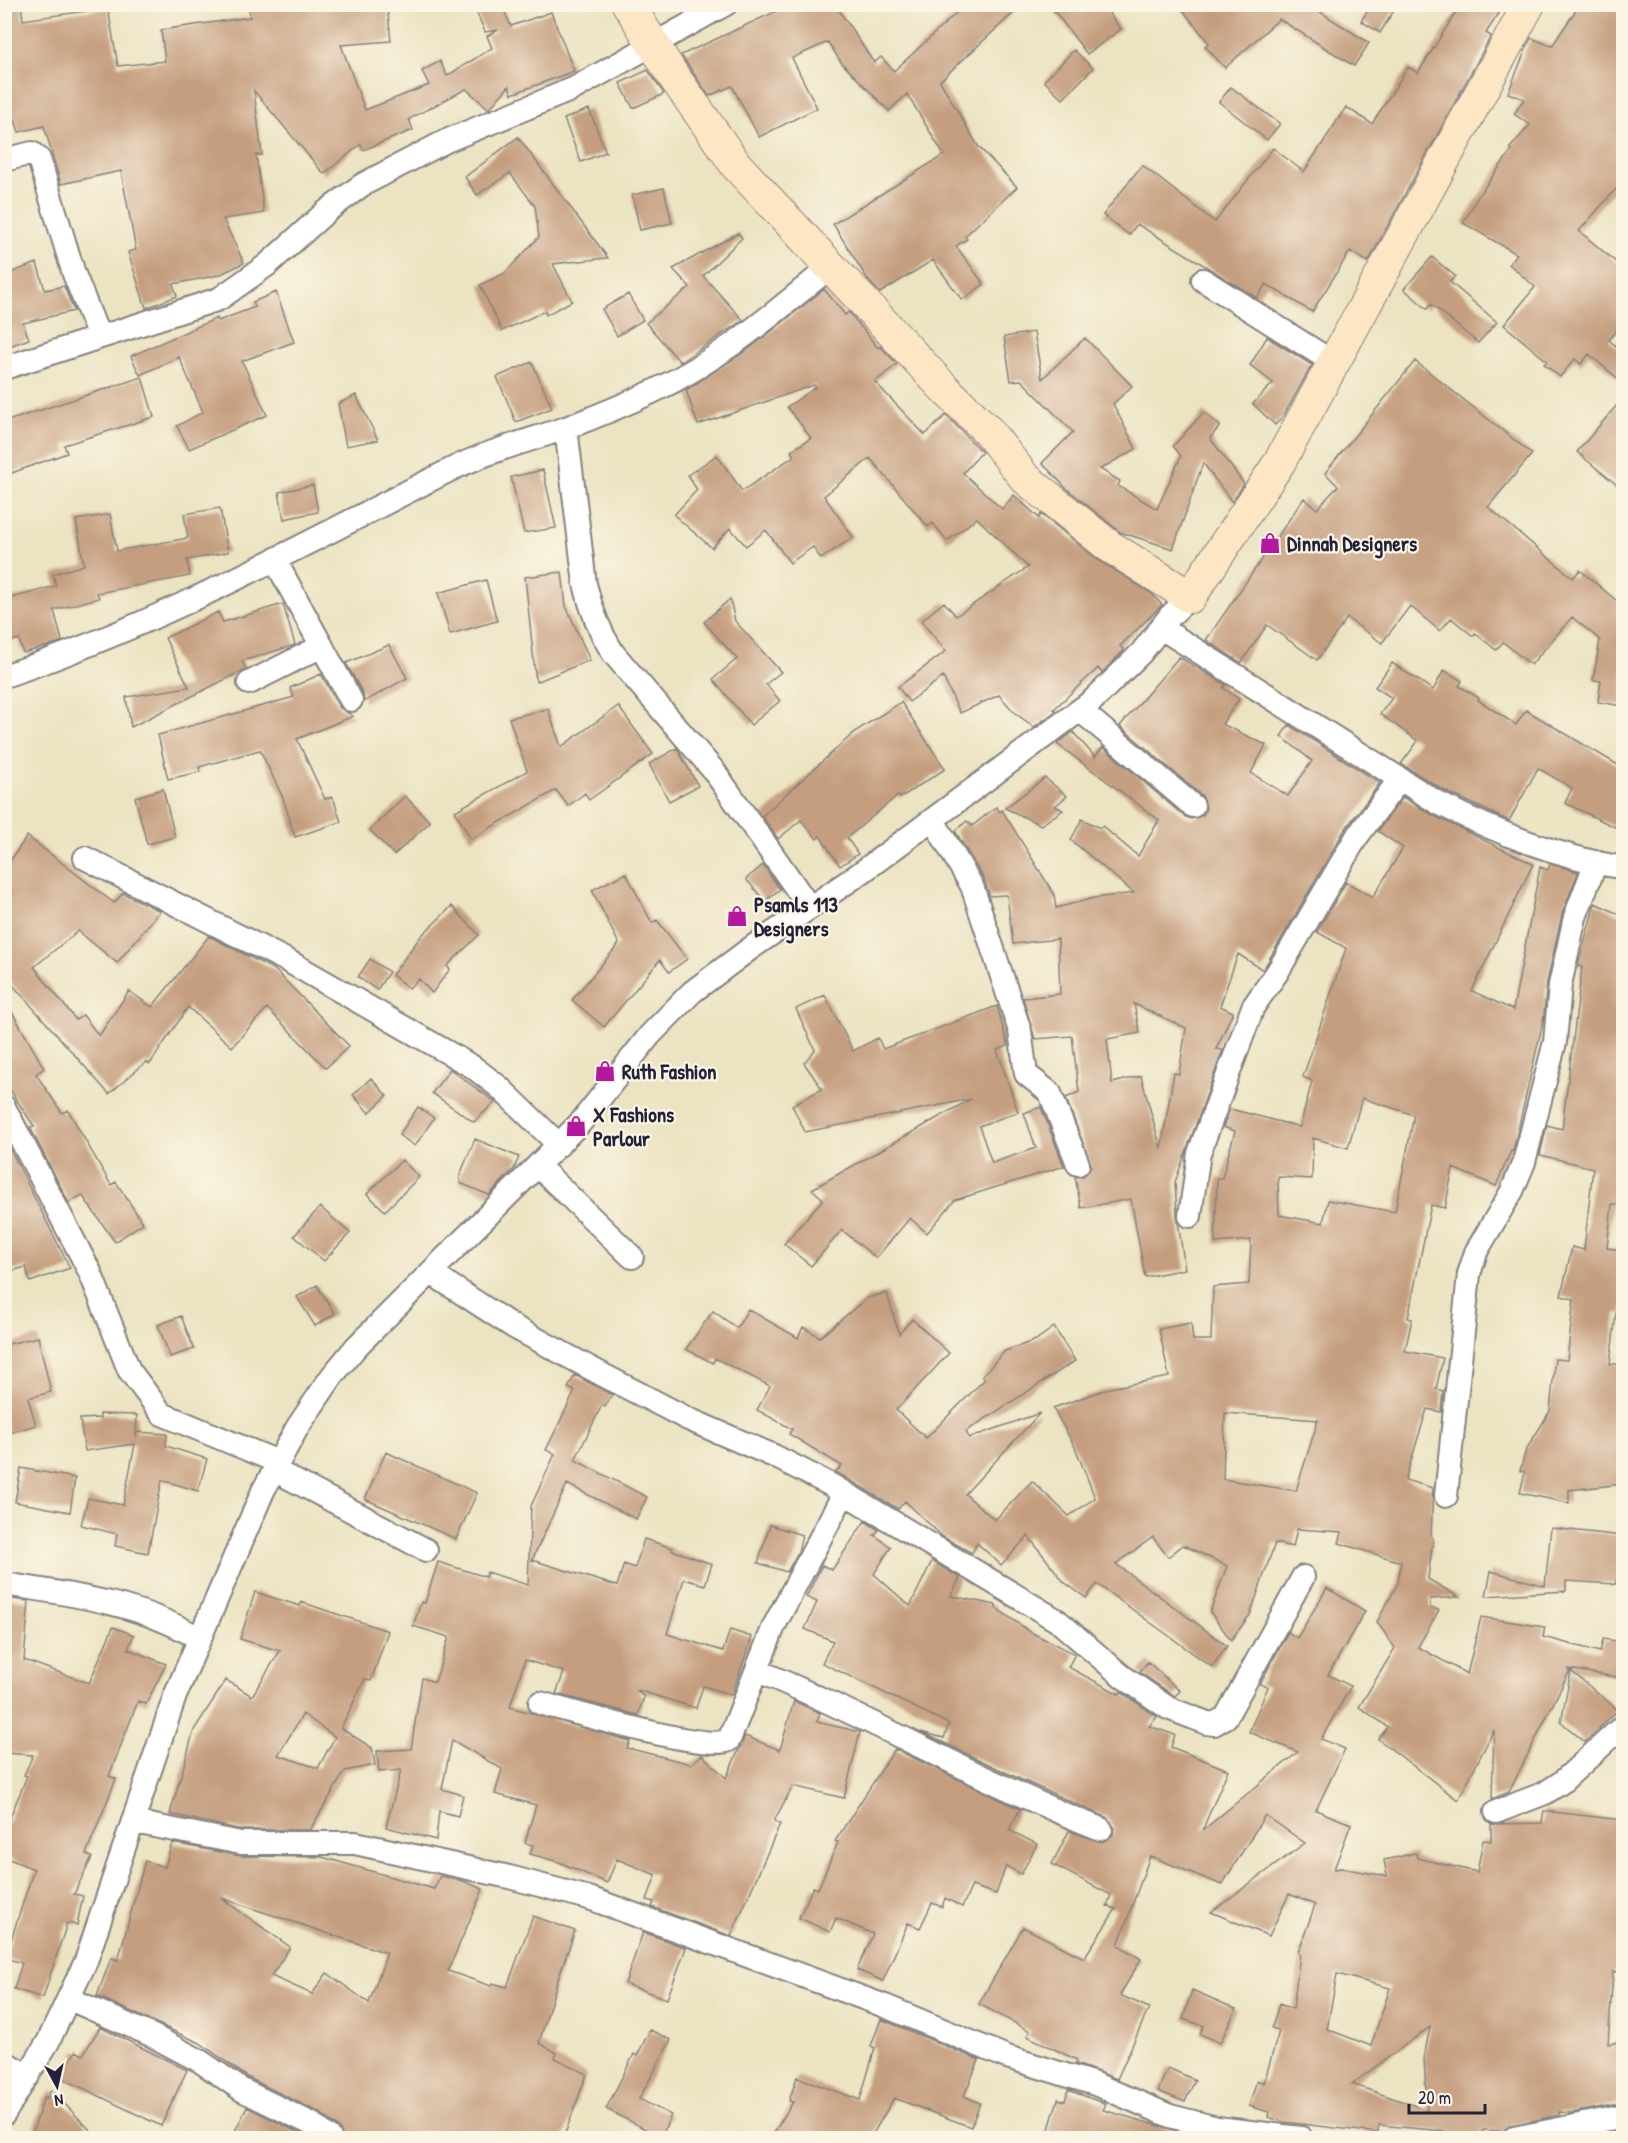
<svg xmlns="http://www.w3.org/2000/svg" width="1628" height="2143" font-family="'Patrick Hand',sans-serif">
	<style>
		.building { fill: #c59e7f; fill-rule: evenodd }
		.lines { fill: none; stroke-linecap: round; stroke-linejoin: round }
		.street-casing { stroke: #86827e; stroke-width: 26 }
		.secondary-casing { stroke: #86827e; stroke-width: 34 }
		.street { stroke: #fff; stroke-width: 22 }
		.secondary { stroke: #fce6c4; stroke-width: 32 }
		.labels { text-anchor: middle; dominant-baseline: central; stroke-width: 4.5; stroke-linejoin: round; paint-order: stroke }
		.poi-label { font-size: 21px; font-weight: bold; fill: #22223b; stroke: #fcf5e5; text-anchor: start }
	</style>
	<rect width="100%" height="100%" fill="#fcf5e5"/>
	<filter id="ink" filterUnits="userSpaceOnUse"><feTurbulence type="fractalNoise" baseFrequency=".0167" numOctaves="2"/><feDisplacementMap in="SourceGraphic" scale="12" xChannelSelector="R" yChannelSelector="G"/><feConvolveMatrix kernelMatrix="1 2 1 2 8 2 1 2 1" color-interpolation-filters="sRGB"/></filter>
	<filter id="wash" filterUnits="userSpaceOnUse"><feTurbulence type="fractalNoise" baseFrequency=".008" numOctaves="4" result="noise"/><feDisplacementMap in="SourceGraphic" scale="24" xChannelSelector="R" yChannelSelector="G"/><feGaussianBlur stdDeviation="1.35" result="paint"/><feColorMatrix in="noise" values="0 0 0 0 0 0 0 0 0 0 0 0 0 0 0 0 0 1.4 0 .05"/><feComposite in="paint" operator="in"/></filter>
	<g filter="url(#wash)">
		<rect width="100%" height="100%" fill="#ebe3c1"/>
		<g id="blocks">
			<!-- building -->
			<path class="building" d="M4,4h17l2,16 85,-12 10,58 47,-5 -4,-31 89,-13 -1,-10 19,-3h119l4,37 -50,4 24,65 64,-25 -7,-14 18,-10 7,15 45,-28 -5,-12 11,-6 -13,2 -12,-28h28l10,22 40,-14 23,59 -62,23 -3,-8 -20,23 -23,-20 -57,30 4,11 -50,20 -2,-6 -37,30 -70,-83 8,64h-6l8,58 -41,6 21,44 -25,12 -46,9 4,12 -31,12 -18,-56 8,-2 -15,-79 -60,13 -17,-58 -25,6 -6,-19 -9,3z
				M792,4h43l39,59 7,-6 13,14 72,-67h57l-83,77 38,65 39,41 -52,49 2,3 -11,7 28,38 -22,16 -29,-40 -53,33 -12,-13 -35,-56 111,-69 -37,-61 -18,17 -48,-49 -13,-20 -36,16 25,50 -58,29 -27,-51 -23,10 -28,-41z
				M1049,4h53l19,25 -34,25z
				M1178,4h130l61,39 -15,23 -75,-47 -54,49 -20,-22 4,-3z
				M1372,4h26l-18,29 -19,-12z
				M1461,4h44l-19,29 5,3 -123,226 -18,-11 -38,61 -46,-28 -9,14 -120,-74 -8,11 -26,-20 39,-50 73,57 58,-74 31,24 42,-65 26,17 36,-57 10,6z
				M1580,4h43v177l-44,50 44,37v54l-14,18 14,12v31l-34,-29 -8,10 -6,-5 -15,18 -16,-13 3,-3 -43,-36 31,-38 -26,-23 8,-10 -54,-31 16,-28 33,-45 -2,-2 20,-23 -16,-11 10,-15 -16,-6 20,-49 3,-6 21,8z
				M1074,50l19,18 -30,31 -19,-18z
				M648,70l16,24 -31,14 -13,-25z
				M1231,87l49,37 -13,16 -48,-38z
				M589,109l17,43 -25,10 -17,-43z
				M518,137l90,121 -55,6 19,37 -26,14 -1,-4 -43,20 -22,-46 25,-12 34,-36 -4,-31 -25,-33 -33,22 -12,-18z
				M664,188l8,35 -32,7 -8,-35z
				M738,233l4,5 -39,38 40,44 -63,42 -34,-39 44,-36 -17,-18z
				M1432,257l23,19 -5,6 47,40 -19,21 -47,-39 -4,5 -23,-20z
				M37,263l8,27 19,-4 10,25 -51,12 6,16 -25,9v-73z
				M824,289l21,26 4,-3 29,36 2,-2 17,18 -22,18 50,53 21,-20 36,37 -19,21 39,36 12,-14 25,23 2,-4 57,46 54,34 10,11 -42,41 4,4 -22,23 -4,-5 -44,41 2,2 -22,16 -19,-14 -16,-18 -39,18 -17,-36 -34,25 -11,-15 48,-36 -25,-30 23,-19 12,14 72,-49 -51,-49 -30,23 -14,-18 -5,4 -58,-69 -46,38 29,41 -32,22 -8,-12 -23,16 -24,-33 -20,16 -16,-18 -18,20 -38,-33 23,-25 -9,-15 29,-20 25,36 52,-35 -3,-5 20,-13 -24,-31 29,-20 -2,-2 -116,40 -12,-35 67,-44z
				M276,292l18,50 -52,19 25,54 -78,34 -12,-23 26,-14 -24,-55 -39,18 -9,-19 86,-38 1,3 37,-14 -2,-5z
				M628,294l15,26 -26,16 -15,-27z
				M1034,332l8,47 43,-41 47,48 -19,18 23,45 -36,20 20,12 -2,5 39,23 24,-53 -8,-10 31,-34 16,14 -10,12 34,46 -12,18 -29,-39 -30,86 -53,-17 -54,-44 -24,-25 31,-31 -52,-52 -10,1 -7,-44z
				M1267,337l45,28 -28,50 -9,10 -22,-21 20,-21 -23,-18z
				M1415,361l117,93 -44,53 85,71 7,-8 43,36v100l-25,-4 3,-21 -8,-1 7,-40 -28,-23 -41,48 -28,-23 -7,8 -21,-17 -2,3 -22,-18 -11,13 -30,-25 -28,37 -35,-25 -30,42 -50,-35 -26,38 -35,-23 98,-142 13,11 21,-23 -13,-13z
				M532,362l20,46 -36,14 -19,-45z
				M142,377l12,40 -90,28 3,8 -58,21 -5,-13v-39z
				M356,395l22,45 -32,6 -8,-42z
				M1623,398v92l-46,-38z
				M543,470l13,58 -32,5 -13,-56z
				M313,485l5,27 -34,7 -5,-27z
				M220,508l8,44 -41,8 3,16 -93,17 2,5 -45,12 8,31 -4,2 -35,10 -4,-14 -15,4v-43l52,-14 -3,-12 31,-9 -8,-45 34,-6 7,37 71,-13 -4,-24z
				M562,572l4,34 24,54 -54,22 -11,-105z
				M486,580l11,41 -47,13 -12,-41z
				M730,599l5,22 46,51 -15,12 14,17 -29,24 -38,-46 24,-20 -33,-37z
				M283,604l12,41 -53,16 4,8 -115,58 -5,-30 63,-10 -24,-49 53,-26 5,10z
				M389,645l18,33 -43,24 -1,-8 -17,-31z
				M1179,657l47,28 -3,3 16,11 -17,25 44,21 -15,28 37,23 24,-35 -31,-25 8,-11 91,58 -36,48 -81,139 -25,-16 -18,52 13,6 -17,37 7,1 -48,132 2,33 8,54 -40,8 -14,-78 -50,9 -6,-31 8,-1 8,-11 -25,-67 13,-6 -7,-56 -37,3 -12,-41 37,-4 -2,-55 -45,5 -6,-49 -17,1 -6,-17 -29,-48 12,-10 5,5 24,-19 4,5 2,-2 52,84 2,14 38,-10 40,-5 -63,-53 11,-21 18,9 2,-2 36,30 21,-36 -102,-76 16,-12 22,25 8,-10 81,69 7,3 12,-4 3,-7 -4,-12 -82,-70zM1134,1004l52,24 -7,46 -5,-1 -13,76 -20,-73 -29,7 -5,-44 33,-6z
				M1392,663l41,27 11,-20 18,11 -3,5 20,12 -1,2 38,25 10,-15 97,58v63l-58,-28 7,-15 -34,-20 -29,53 -64,-30 -44,-27 17,-23 -38,-27 12,-16 -17,-11z
				M321,674l18,33 14,9 -56,23 28,60 8,-2 8,25 -46,15 -12,-39 -23,-48 -61,17 1,5 -32,7 -10,-44 136,-38 -4,-9z
				M901,702l44,67 -45,29 -2,-3 -51,43 11,16 -18,12 -20,-30 -3,3 -16,-19 -23,19 -16,-23 94,-85z
				M618,706l35,48 -64,46 -4,-7 -17,13 -12,-16 -85,49 -16,-28 72,-40 -18,-53 39,-9 13,38z
				M677,748l21,38 -29,15 -20,-37z
				M1045,778l22,18 -12,10 8,4 -22,15 -36,-17z
				M163,789l12,48 -28,7 -12,-47z
				M405,796l25,26 -36,33 -24,-25z
				M1403,797l29,18 101,49 -61,127 41,19 27,-143 8,3 2,-6 28,8 -16,42 -15,68 -4,40 -30,129h-2l-15,35 -43,-18 -8,40 -14,-3 -23,113 4,1 -7,32 38,7 -7,31 7,2 -2,21 -14,-3 -22,71 28,8 -2,49 2,1 -5,41 31,18 -29,2v9l9,2 -21,37 49,27 14,-57 64,10 -2,10 57,15 3,-13 20,3v36l-55,-9 2,1 -61,122 -17,7 2,-69 -36,70 -80,-61 10,-12 -29,-20 36,-59 -18,-26 21,-39 3,-21 -62,-19 3,-11 -45,-3 -4,18 -18,-4 -25,72 -19,25 -21,-28 17,-46 -44,-21 -15,12 -15,-20 -37,27 111,82 -15,21 -115,-83 -11,14 -22,-16 -36,-46 -27,29 -24,-22 -5,10 -29,-16 -38,-36 -7,8 -62,-37 6,-6 -53,-32 3,-5 -35,-19 13,-24 -55,-28 -2,5 -27,-14 27,-38 24,17 11,-19 50,29 5,-11 17,10 47,-39 20,-5 12,41 13,-15 37,34 -53,57 30,28 59,-59 -3,-3 23,-25 31,-11 18,-13 21,34 -109,70 3,7 71,-25 -75,81 30,26 37,-39 37,35 26,-18 -20,-51 -22,-39 57,-20 59,-11 -10,-48 32,-6 2,17h18l2,-53 36,-3 2,-44 -36,3 2,-65h5l13,-47 -12,-4 7,-18 70,18 12,-46 -9,-4 43,-129 -29,-16 29,-50 27,15 30,-49 -25,-17zM1362,1098l52,17 -19,97 -67,-12 -5,23 -44,-8 -1,-38 34,2 1,-41 35,10zM1225,1413l93,7 -22,71 -73,-12z
				M27,836l87,67 9,-10 37,18 -43,52 -39,-32 -44,36 42,53 7,-5 16,21 30,-45 23,16 57,-71 66,34 74,76 -23,22 -59,-60 -35,39 -44,-40 -38,57 -4,-2 -37,32 -105,-119v-105z
				M763,865l17,24 -15,12 -19,-22z
				M626,873l26,50 5,-3 30,39 -18,13 -9,-12 -56,67 -32,-27 47,-56 -27,-54z
				M1595,903l28,13v289l-11,-1 -5,44 16,2v64l-7,-1 -6,51h12l1,120 -54,6v13l-49,-10 5,-21 -5,-1 6,-21 24,-39 5,-52 12,1 7,-61 -13,-3 11,-49 12,3 9,-82 -53,-13 7,-30 15,4 20,-162 -4,-1z
				M452,906l27,29 -32,31 3,3 -18,24 -13,-14 -10,9 -17,-13 29,-39z
				M370,959l19,13 -12,18 -19,-13z
				M825,995l28,56 25,-13 5,11 114,-43 11,40 -11,4 21,62 -39,14 13,37 44,-15 -12,-35 17,-6 23,59 -109,34 -28,33 -17,-15 -34,40 -34,-28 -31,36 -27,-22 39,-45 -11,-10 159,-90 -166,33 -13,-27 30,-16 -18,-26 11,-13 -19,-41z
				M4,998l40,70 -8,6 26,39 6,-3 43,75 5,-3 27,41 -28,19 -33,-47 -13,8 -39,-76 4,-1 -30,-45z
				M450,1069l45,33 -21,20 -42,-29z
				M371,1078l16,18 -18,17 -16,-18z
				M418,1107l16,11 -19,28 -16,-11z
				M4,1137l66,131 -40,14 -4,-15 -22,6z
				M475,1139l44,18 -5,12 -25,26 -29,-12v-8z
				M402,1160l17,17 -34,34 -18,-17z
				M320,1207l30,26 -26,28 -30,-25z
				M317,1285l18,29 -20,12 -18,-29z
				M181,1316l13,33 -24,8 -12,-32z
				M38,1337l13,55 -23,6 8,27 -27,8 -5,-15v-73z
				M575,1375l37,20 -7,12 -3,-2 -27,55 72,37 -11,22 -69,-35 -35,76 85,26 7,-22 11,4 9,-29 29,9 -1,2 40,14 -7,21 -21,-6 -17,55 56,17 7,-21 22,7 -20,58 -29,-9 -7,22 -59,-18 7,7 -6,18 -82,-21 8,-22 -39,-12 -15,47 120,34 -3,7 64,16 11,-9 24,23 19,-42 35,14 14,-49 26,12 -3,9 43,10 -16,66 -51,-12 -19,35 6,3 -49,112 -79,-29 2,-5 -7,-2 9,-25 -39,-16 -10,24 -48,-21 -29,-8 3,-9 -8,-2 11,-38 -41,-11 7,-25 -50,-29 -10,49 21,6 -5,21 -19,-5 -3,29 -50,-13 15,-57 -22,2 -2,-21 34,-2 11,-71 13,4 14,-45 -36,-11 8,-24 4,1 13,-41 48,15 1,-5 41,13 3,-79 24,-52 -9,-4 29,-59 -7,-3z
				M100,1414l37,1 -1,22 1,-5 30,2 -1,12 41,13 -9,32 -36,-11 -14,73 -33,-7 2,-12 -36,-9 7,-27 35,7 12,-61 -50,7 -5,-32 20,-1z
				M386,1452l91,41 -21,46 -91,-40z
				M21,1468l54,10 -5,34 -55,-10z
				M865,1521l14,9 -5,5 17,12 -17,27 36,32 22,-45 28,17 -9,18 45,9v3l36,25 43,21 -7,13 51,27 2,-2 36,25 -8,9 26,9 -4,12 57,23 -26,61 96,-79 -49,-20 19,-45 -8,-3 28,-52 9,6 30,-50 38,23 -37,64 23,11 -30,53 24,10 -29,61 35,14 -17,45 7,-1 46,8 -3,-16 32,-7 1,5 60,14 6,-32 8,1v-17l51,-1 2,-12 79,9v151l-10,1 -5,72 10,-2 5,61 -51,10 -13,-1v3l-48,10 -8,6 -20,-1 -3,9 -38,-6 1,-2 -64,-6 -1,8 -94,-11 -16,-5 1,-5 -20,-6 8,-26 7,3 15,-52 -7,-3 7,-24 14,5 7,-55 -2,-1 17,-48 -26,-11 -20,42 -58,-24 94,-69 -40,-28 -43,70 -72,-29 -32,89 23,14 -21,36 29,13 -32,71 -41,-15 1,-4 -50,-24 3,-5 -51,-27 44,-77 61,31 32,-49 -9,-3 4,-11 -59,-31 17,-33 33,11 11,-7 1,-8 -8,-10 -86,-38 -99,-47 23,6 5,-14 -127,-61 11,-22 -28,-12 12,-27 -11,-5 16,-32 10,5zM1337,1974l53,14 -19,58 -44,-17zM1430,2027l-6,30 3,53 -75,-26z
				M770,1525l32,10 -4,17 -11,20 -29,-9z
				M1551,1528l72,8v30l-5,-1 -2,19 -50,-3v10l-80,5 5,-25 54,15z
				M255,1592l45,14 1,-4 87,29 -17,50 -6,-2 -24,49 31,20 3,17 -30,6 -35,59h-68l-72,-16 24,-84 32,-50 26,16 28,-45 -40,-12zM303,1714l32,23 -17,31 -40,-13z
				M4,1598l25,3 -5,59 65,23 24,-56 21,8 -6,14 38,15 -20,40 -8,-3 -29,75 7,3 -30,75 6,3 -18,37 9,2 -6,29 -10,-2 -24,75 -29,-9 8,-26 -17,-5 29,-89 -30,-12v-25l23,-56 -3,-1 9,-20 -29,-2z
				M1148,1662l32,29 -5,5 -36,-24z
				M1571,1671l47,39 -33,32 -24,-20z
				M895,1749l125,60 -11,21 28,14 -16,30 -15,-8 -10,28 -24,-8 -10,21 -17,-9 -3,9 -10,-4 -12,25 -12,-5 -25,58 -26,-11 16,-36 -37,-16 -6,14 -31,-14 14,-31 5,2 20,-47 -3,-1z
				M172,1843l69,13 81,1 112,32 6,-13 23,5 20,8 -35,82 43,15 1,-3 15,4 26,-71 42,15 -18,51 -18,61 18,10 -2,5 32,16 -24,65h-220l-4,-11 -19,-15 -71,-35 -49,-35 -103,-47 14,-38 7,2 27,-99 20,6zM221,1898l166,55 -18,50 -42,-30 -15,21 -41,-18 19,-29z
				M643,1932l43,16 -19,51 -42,-15z
				M1192,1990l44,19 -16,34 -20,-9 4,-8 -21,-7z
				M881,2019l98,41 -15,36 16,7 -9,24 -77,-29 -24,41h-100l23,-37 -4,-1 8,-24 63,23 15,-52 -4,-2z
				M100,2027l87,43 -26,56 -101,-49 16,-26 7,4z
				M650,2030l21,10 -32,59 32,16 -10,22 -55,-28 28,-55 3,2z
				M1168,2068l27,12 -10,22 -27,-11z
				M51,2090l48,49h-43l-23,-8 11,-34 3,1z
				M1068,2090l38,14 -3,6 85,24 -1,5h-141l12,-40 7,2z
				M247,2107l58,29 4,3h-78z
				M1623,2130v9h-23l-1,-4z"/>
		</g>
	</g>
	<g filter="url(#ink)">
		<use href="#blocks" fill-opacity="0" stroke="#86827e" stroke-width="1.5"/>
		<g class="lines">
			<defs>
				<path id="street" d="M4,160l28,-7 7,6 35,115 25,63
					M1203,280l131,83
					M4,368l215,-69 48,-34 60,-54 35,-26 84,-44 127,-52 153,-85
					M566,428l19,156c6,26 14,47 28,69l101,118 96,137
					M275,560l76,140
					M1161,628l277,175c59,30 120,54 186,65
					M4,676c157,-52 302,-133 448,-207 37,-18 75,-28 114,-41 29,-11 58,-23 86,-36 67,-31 121,-78 178,-125
					M249,683l73,-37
					M1080,710l113,96
					M933,820l39,66 48,145 6,43 24,19 28,71
					M85,858l203,103 185,106 26,20 60,58
					M4,1107l86,165 39,98 33,44 116,48
					M538,1166l94,91
					M1190,1216l9,-63 54,-146 25,-36 78,-133 43,-58
					M431,1273l83,54 89,48 85,44 86,37 57,29 227,136 64,55 46,32 39,15 7,1 12,-7 77,-140
					M274,1470l152,80
					M1446,1496l23,-222 7,-22 36,-61 12,-29 31,-120 5,-57 15,-68 21,-55
					M4,1584c66,10 137,19 194,54
					M758,1671c117,48 225,112 343,158
					M540,1703c30,8 167,49 189,37l45,-114 70,-133
					M1496,1812l49,-19 17,-11 62,-57
					M134,1822l107,21h114l154,34 80,21 296,108 122,51 88,27 75,32 47,12 84,10
					M70,1999l81,36 49,26 42,29 70,34 18,14
					M4,2062l24,14
					M4,2114l44,-72 38,-81 89,-265 88,-205 34,-63 35,-52 24,-29 225,-225 69,-87 42,-43 59,-44 111,-76 230,-171 49,-48 29,-37 20,-19
					M1514,2138l110,-22"/>
				<path id="secondary" d="M628,4l44,70 64,91 208,223 44,43 37,47 84,68 81,51 89,-134 250,-459"/>
			</defs>
			<!-- street casing -->
			<use href="#street" class="street-casing"/>
			<!-- secondary casing -->
			<use href="#secondary" class="secondary-casing"/>
			<!-- street -->
			<use href="#street" class="street"/>
			<!-- secondary -->
			<use href="#secondary" class="secondary"/>
		</g>
	</g>
	<!-- icons -->
	<defs>
		<symbol id="shop-bare" viewBox="-9 -9 18 18"><path d="M-5-2.5h2.3a2.7 3.5 0 0 1 5.4 0H5L5.5 6h-11ZM-1.5-2.5h3a1.5 2.3 0 0 0-3 0Z" fill="#b5179e" stroke="#fcf5e5" stroke-width="2.5" paint-order="stroke"/></symbol>
	</defs>
	<g fill-rule="evenodd">
		<use href="#shop-bare" x="1255" y="528" width="30" height="30"/>
		<use href="#shop-bare" x="722" y="901" width="30" height="30"/>
		<use href="#shop-bare" x="590" y="1056" width="30" height="30"/>
		<use href="#shop-bare" x="561" y="1111" width="30" height="30"/>
	</g>
	<g class="labels">
		<!-- poi labels -->
		<g class="poi-label">
			<text x="1287" y="543">Dinnah Designers</text>
			<text x="754" y="904">Psamls 113<tspan x="754" dy="24">Designers</tspan></text>
			<text x="622" y="1071">Ruth Fashion</text>
			<text x="593" y="1114">X Fashions<tspan x="593" dy="24">Parlour</tspan></text>
		</g>
	</g>
	<!-- margin -->
	<rect width="1628" height="2143" fill="none" stroke="#fcf5e5" stroke-width="24"/>
	<!-- north arrow -->
	<g transform="translate(57 2086) rotate(172)" stroke="#fcf5e5" stroke-width="4.5" paint-order="stroke">
	<path d="M0-4.5L10 22L0 15L-10 22Z" fill="#22223b"/>
	<text y="-9" font-size="16" font-weight="bold" text-anchor="middle" fill="#22223b">N</text>
	</g>
	<!-- scale -->
	<path d="M1409 2104v9h76v-9" fill="none" stroke="#22223b" stroke-width="3"/>
	<text x="1418" y="2104" font-size="18" fill="#22223b" stroke="#fcf5e5" stroke-width="4.5" paint-order="stroke">20 m</text>
</svg>
